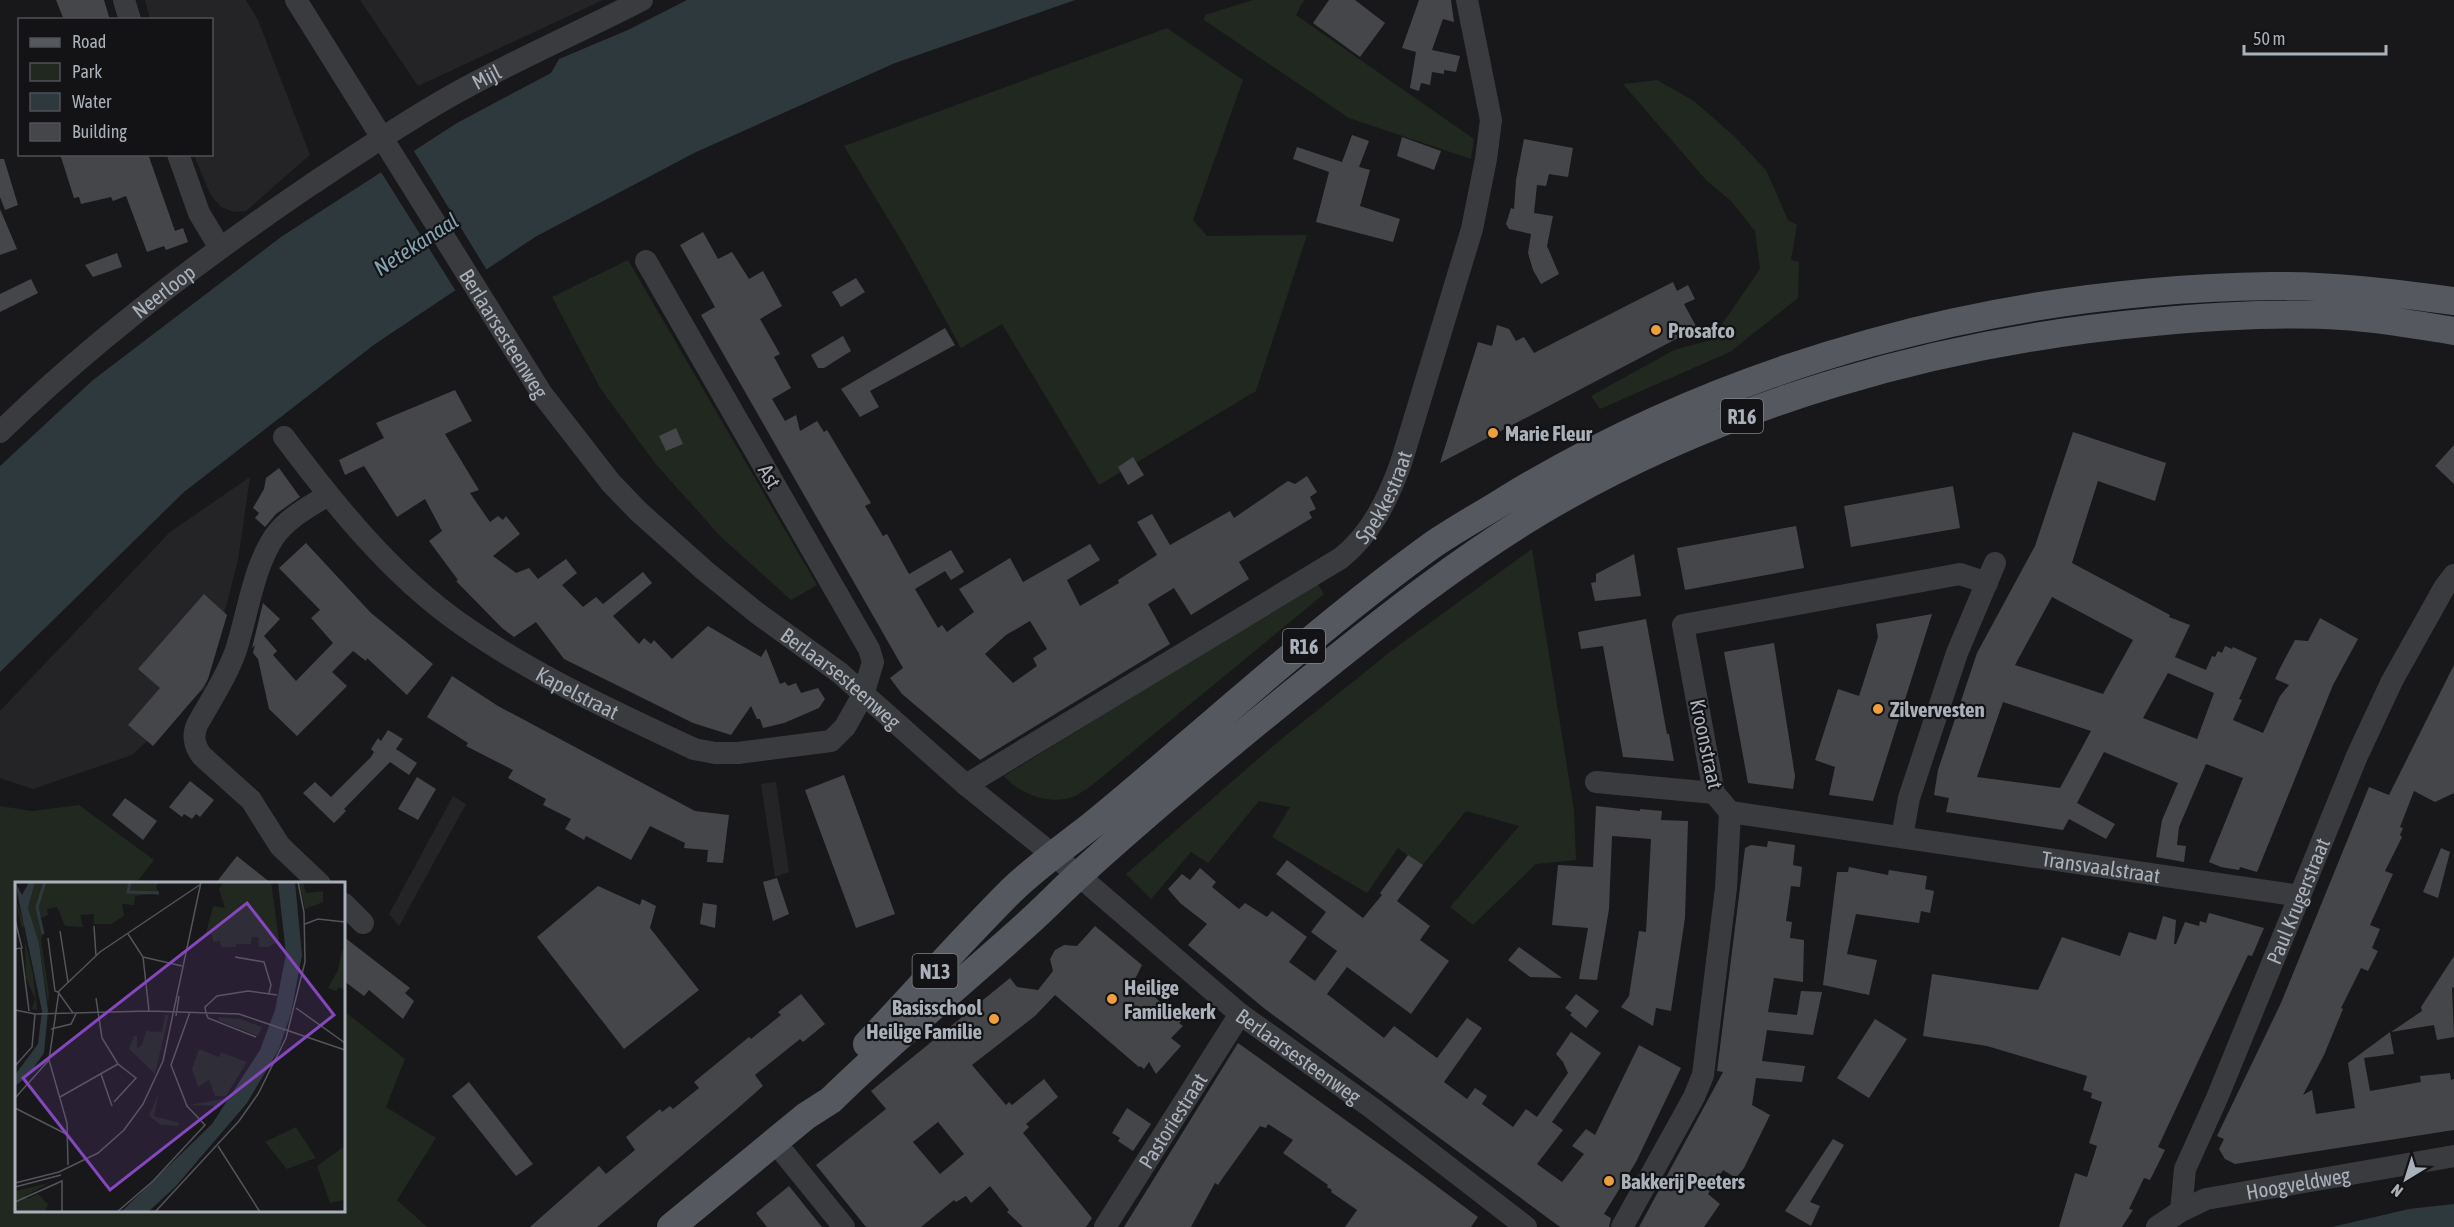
<svg xmlns="http://www.w3.org/2000/svg" width="2454" height="1227" font-family="'Asap Condensed',sans-serif">
	<style>
		.built { fill: #242427 }
		.green { fill: #202820 }
		.water { fill: #2e393e }
		.pier { fill: #18181a }
		.building { fill: #45464a; fill-rule: evenodd }
		.lines { fill: none; stroke-linecap: round; stroke-linejoin: round }
		.minor { stroke: #393b3f; stroke-width: 22 }
		.major { stroke: #55585e; stroke-width: 28 }
		.poi-dot { fill: #ed9e3d; stroke: #131315; stroke-width: 2 }
		.labels { text-anchor: middle; dominant-baseline: central; stroke-width: 4.5; stroke-linejoin: round; paint-order: stroke }
		.shield { fill: #131315; stroke: #7d8288; stroke-width: 1.5 }
		.shield-label { font-size: 20px; font-weight: bold; fill: #abb1ba }
		.street-label { font-size: 21px; fill: #abb1ba; stroke: #131315 }
		.poi-label { font-size: 21px; font-weight: bold; fill: #abb1ba; stroke: #131315; text-anchor: start }
		.water-label { font-size: 22px; font-style: italic; fill: #83a2b3; stroke: #131315 }
		.inset-river { fill: none; stroke: #2e393e; stroke-width: 3 }
		.inset-road { fill: none; stroke: #53555a; stroke-width: 1.5 }
		.view { fill: #8547be; fill-opacity: 0.15; stroke: #8547be; stroke-width: 3 }
		.inset-edge { fill: none; stroke: #abb1ba; stroke-width: 3 }
	</style>
	<rect width="100%" height="100%" fill="#18181a"/>
	<!-- built -->
	<path class="built" d="M145,0h101l12,20 52,135 -64,56 -12,1 -13,-5 -11,-13 -16,-39 18,-1v-134l-62,-1z
		M360,0h243l-185,86z
		M250,477l-12,83 -33,128 -73,67 -99,34 -33,-11v-67l170,-179z
		M776,782l13,90 -14,5 -14,-93z
		M453,796l13,8 -67,122 -10,-12z"/>
	<!-- green -->
	<path class="green" d="M1253,0h51l-8,15 178,124 -3,20 -122,-41 -145,-98 1,-5z
		M1167,28l76,52 -50,140 14,16 100,-1 -51,156 -157,94 -97,-161 -41,24 -57,-103 -60,-99z
		M1657,80l37,21 40,35 32,34 22,50 9,5 -6,35 8,2 -1,36 -68,54 -130,57 -9,-13 83,-46 37,-10 49,-71 -5,-38 -23,-29 -26,-22 -83,-96z
		M628,260l189,325 -26,15 -71,-64 -66,-74 -54,-74 -48,-91z
		M1532,549l42,261 2,50 -40,4 -63,61 -23,-18 69,-81 -53,-15 -44,55 -24,-18 -31,45 -95,-56 18,-30 -31,-6 -51,62 -17,-11 -40,47 -25,-25 148,-129 121,-97z
		M1317,583l7,11 -227,187c-6,5 -13,10 -20,14 -24,12 -57,0 -73,-19z
		M79,805l75,55 -18,23 -120,1v326h328v-199l61,48 -19,48 50,31 -39,62 30,27h-427v-421l32,5z"/>
	<!-- water -->
	<path class="water" d="M687,0h388l-180,63 -201,90 -159,84 -160,107 -191,148 -184,180v-206l93,-86 188,-143 176,-114 94,-50 8,-14 69,-29z
		M2454,1204v23h-122l77,-18z"/>
	<!-- pier -->
	<path class="pier" d="M412,148l76,124 -31,21 -78,-124z"/>
	<!-- building -->
	<path class="building" d="M56,0h48l6,20h-46z
		M1329,0h26l30,23 -25,34 -47,-34z
		M1419,0h32l3,22 -11,-3 -11,31 28,6 -4,16 -12,-2v4l-12,-2 -2,13 -9,-2 -2,8 -9,-3 6,-36 -14,-4z
		M1352,135l17,6 -10,26 11,3 -10,36 40,13 -7,23 -77,-20 13,-50 -36,-13 4,-12 45,15z
		M1402,137l39,14 -7,19 -37,-14z
		M1524,139l49,9 -5,29 -19,-3 -3,12 -9,-1 -3,28 19,3 -6,30 12,28 -18,10 -8,-14 -5,-17 3,-19 -22,-5 -3,-5 5,-16 3,1 2,-29z
		M60,154h88l27,77 8,-3 5,14 -22,8 -2,-4 -17,6 -21,-56 -13,5 -2,-4 -30,7 -2,-7 -5,1z
		M0,159h4l14,46 -13,5 -5,-13z
		M0,209l17,40 -17,6z
		M703,232l15,27 14,-7 17,27 14,-8 19,35 -22,13 20,35 -6,3 17,31 -19,11 13,22 11,-6 4,16 17,-10 7,11 3,-2 44,73 -6,3 18,30 4,-2 22,40 42,-24 13,22 -13,8 -6,-9 -30,18 23,39 4,-3 5,7 27,-20 -15,-23 51,-31 13,24 67,-38 10,16 -33,20 13,26 39,-23 -1,-3 39,-25 -20,-33 15,-8 18,31 60,-34 4,7 54,-37 7,3 12,-8 10,16 -7,5 6,12 -7,3 3,6 -73,44 10,17 -58,36 -17,-27 -26,16 22,40 -190,116 -78,-66 -12,-16 13,-10 -8,-14 -194,-339 14,-8 -35,-62zM1030,621l17,28 -14,9 4,8 -24,17 -28,-29 21,-19z
		M117,253l5,14 -29,10 -8,-12z
		M856,278l9,14 -24,15 -9,-15z
		M31,279l7,14 -38,19v-18z
		M1673,282l4,9 11,-6 7,14 -11,5 13,24 -257,135 38,-121 14,4 5,-21 12,4 7,12 8,-4 10,16z
		M945,328l10,17 -85,46 9,16 -19,10 -19,-28z
		M843,336l8,15 -27,17h-6l-7,-13z
		M455,390l17,31 -27,13 34,56 -9,3 20,29 8,-6 5,4 3,-4 14,18 -27,22 23,17 13,-5 9,11 28,-20 11,14 -15,12 21,22 13,-10 7,7 40,-32 9,11 -39,33 26,28 5,-6 7,6 3,-4 18,19 36,-33 53,31 5,-8 14,35 5,-2 3,4 8,-3 5,10 17,-5 7,11 -6,9 -35,15 -21,5 -3,-9h-3l-6,-13 -20,29 -38,-12 -129,-64 -28,-37 -22,15 -12,-9 -46,-47 2,-1 -29,-39 13,-10 -17,-32 -28,18 -33,-51 -19,9 -6,-15 45,-22 -8,-15z
		M676,428l7,16 -17,7 -7,-15z
		M2073,432l93,31 -11,38 -57,-20 -26,82 98,52 -1,2 21,8 -15,32 31,13 6,-14 3,1 3,-6 4,2 3,-7 7,3 1,-2 24,11 -18,41 3,1 -9,20 30,13 17,-37 9,-11 -14,-6 5,-11 15,-28 13,1 12,-23 38,21 -25,46 -76,187 -17,-5 -1,3 -18,-3 -12,-5 34,-84 -37,-14 -27,63 -2,18 9,1 -2,16 -28,-5 6,-37 16,-37 -74,-31 -27,51 38,21 -9,15 -37,-20 -6,11 -117,-18 3,-14 -15,-3 4,-25 39,-117 58,-107zM2052,597l81,43 -30,54 -88,-29zM2168,673l46,20 -17,46 -54,-21zM2003,702l88,29 -31,57 -83,-11z
		M2454,445v39l-19,-18z
		M1133,457l11,18 -16,10 -10,-18z
		M279,468l21,29 -24,17 -11,13 -10,-9 4,-5 -6,-5 11,-19 2,-11z
		M1953,486l7,42 -109,19 -7,-41z
		M1796,526l8,42 -119,22 -8,-42z
		M306,543l65,70 62,51 -26,31 -40,-37 -1,3 -13,-10 -21,21 15,14 -50,50 -28,-27 -11,-50 -5,-6 2,-8 -3,3 11,-45 17,16 -16,17 13,15 -4,4 23,26 37,-38 -22,-25 9,-8 -41,-42z
		M1634,554l7,42 -46,5 -4,-18 5,-1v-8z
		M204,594l23,21 -19,64 -6,10 -49,57 -25,-21 32,-37 -22,-19z
		M1932,614l-59,187 -44,-6 6,-28 -20,-7 23,-71 21,7 19,-59 -2,-13z
		M1646,619l21,115h2l5,27 -51,-4 -20,-111 -22,3 -3,-17z
		M1774,643l21,133 -2,13 -45,-6 -24,-131z
		M2454,665v128l-19,9 -21,-11 -14,36 3,1 -3,7 2,2 -17,34 8,3 -23,51 10,4 -8,19 6,3 -10,20 -7,-3 -20,40 2,1 -19,46 -21,40 9,-5 4,24 39,-6 -7,-45 42,-31 4,22 -30,4 6,33 51,-9 -1,-6 30,-3 1,7 3,-1v51l-219,34 -10,-5 -6,-10 5,-10 -7,-3 64,-133 88,-216 20,8z
		M452,676l46,30 197,105 34,4 -6,48 -16,-1 1,-12 -24,-2 1,-5 -35,-17 -19,34 -45,-24 -2,4 -19,-11 6,-10 -28,-14 3,-6 -38,-21 5,-8 -47,-24 2,-3 -41,-26z
		M388,730l15,9 -7,10 21,14 -8,12 -19,-13 -46,47 2,2 -12,12 -31,-30 12,-11 16,15 40,-40 3,-5 -3,-3 7,-11 3,3z
		M844,775l51,139 -39,14 -51,-138z
		M417,777l19,12 -18,31 -20,-11z
		M190,781l24,19 -14,17 -4,-3 -4,5 -8,-5 -2,3 -13,-10z
		M125,798l32,23 -14,19 -31,-25z
		M1596,806l44,5v-2l22,2 -1,9 27,1 -3,97 -14,93 -15,-3 -3,18 -32,-19 8,-11 10,-65 7,1 5,-93 -39,-3 -3,73 -12,71 -18,-1 9,-51 -36,-3 6,-60 35,2z
		M1768,841l27,4 -2,20 9,2 -2,20 -9,-1 -5,35 6,1 -2,16 14,2 -1,42 -29,-4 -6,34 29,3 4,-24 21,1 -9,43 -46,-5 -5,31 43,5 -3,16 -46,-4 -4,27 18,10 -26,53 -8,10 -13,-8 -15,24 12,10 -16,23h-65l84,-155 -6,-1 28,-223 6,-3 16,2z
		M2441,848l9,4 -12,46 -15,-6z
		M1408,855l15,10 -26,36 33,25 -10,14 29,21 -38,53 -64,-47 -20,27 57,44 10,-12 43,32 30,-40 15,10 -38,54 23,17 8,-11 12,8 -5,8 31,23 13,-18 11,8 31,-44 -5,-11 -7,-8 15,-22 30,21 -49,69 11,8 -26,34 25,18 22,-28 -12,-8 14,-17 9,6 44,-90 42,23 -45,94 -32,52 7,4 -2,9h-49l-295,-218 -77,-64 19,-21 -27,-21 -12,-14 14,-15 8,6 10,-12 16,14 -4,5 27,22 6,-6 22,14 5,-6 35,26 -18,25 26,19 22,-30 -26,-19 15,-20 -50,-38 11,-14 76,58 19,-23 -2,-2z
		M237,856l35,28h-57z
		M1849,867l39,8 1,-5 38,6 -2,13 9,2 -4,22 -9,-2 -2,12 -63,-9 -9,40 30,6 -8,35 -46,-10 14,-113h11z
		M777,878l12,36 -16,7 -10,-39z
		M598,886l42,19 2,-6 14,7 -6,22 49,62 -75,59 -87,-112z
		M703,903l14,2 -2,23 -15,-4z
		M2209,913l55,15 -12,28 -4,-1 -90,192 7,3 -15,30 -6,-2 -15,31 4,1 -11,17h-63l16,-54 12,4 10,-31 -8,-3 13,-41 -11,-4 1,-5 -9,-3 4,-14 -100,-30 -64,-10 9,-62 106,16 24,-53 58,19 9,-24 27,8 7,-24 13,4 -2,24h2l9,-22 14,4 1,-5 6,2z
		M1095,926l47,39 -7,14 46,42 -2,2 4,3 -12,12 10,8 -25,28 -7,-12 -5,7 -4,-3 -1,1 -84,-72 -20,21 -63,49 34,40 3,-3 3,3 32,-26 14,18 -32,27 3,3 -6,6 69,85 -6,9h-63l-16,-15 2,-2 -19,-24 -19,17 -5,-7 -10,6 -2,-2 -33,27h-55l-50,-62 70,-56 -15,-18 139,-113 7,9 21,3 15,-19 -3,-12 5,-9 9,-5 13,1zM938,1122l26,32 -24,20 -27,-32z
		M344,937l66,51 -5,5 9,8 -11,18 -34,-29 -5,6 -20,-15z
		M1519,947l43,31 -32,-1 -22,-17z
		M2454,956v31l-2,1 2,49 -17,3 -3,-15 -43,7 31,-21 -1,-4z
		M801,994l24,30 -22,18 -3,-3 -45,36 8,11 -26,23 -140,118h-67l69,-61 7,8 29,-24 -9,-13 34,-28 2,3 8,-6 3,3 26,-21 -5,-6 55,-45 2,2 30,-24 -3,-3z
		M1576,994l23,17 -13,17 -16,-13 2,-2 -7,-5z
		M1875,1019l32,20 -38,59 -32,-20z
		M1238,1043l169,121 71,53 -7,10h-126l12,-17 -26,-18 1,-2 -5,-3 1,-2 -45,-32 10,-13 -25,-16 -2,4 -6,-2 -38,53 -4,6 -3,-2 -24,44h-67z
		M469,1082l64,82 -17,12 -64,-80z
		M1127,1108l24,16 -18,27 -15,-10 2,-3 -8,-5z
		M1833,1139l11,6 -34,57 10,4 -9,20 -26,-15z
		M789,1186l12,15 21,26h-55l-11,-14z"/>
	<g class="lines">
		<!-- minor -->
		<g class="minor">
			<path d="M124,0l6,20"/>
			<path id="s1" d="M296,0l246,394 69,89 27,28 66,59 53,43 83,60 126,112 112,90 162,139 132,94 154,119"/>
			<path d="M178,154l21,59 21,35"/>
			<path id="s2" d="M0,432c94,-92 200,-172 309,-246 45,-30 91,-61 138,-88 63,-36 131,-65 195,-98"/>
			<path id="s3" d="M284,437c51,68 107,138 177,187 72,51 154,88 233,125l21,4h23l93,-12 14,-14 18,-32 10,-33 -4,-13 -223,-388"/>
			<path d="M1596,782l118,11"/>
			<path id="s4" d="M966,785l375,-227c30,-24 47,-59 60,-95l71,-234 14,-70 5,-39 -24,-120"/>
			<path id="s5" d="M1730,812l570,84"/>
			<path d="M1902,837l7,-39 48,-145 38,-90"/>
			<path d="M320,884l-40,-38 -29,-46 -49,-44c-8,-10 -10,-22 -4,-33 14,-25 29,-47 38,-73 12,-37 17,-81 38,-113 13,-19 35,-30 54,-42"/>
			<path d="M344,904l19,19"/>
			<path d="M775,1142l69,85"/>
			<path id="s6" d="M2181,1211l4,-42 32,-71 140,-342 35,-75 52,-93 10,-13"/>
			<path id="s7" d="M1105,1227l135,-213"/>
			<path d="M1622,1227l72,-130 9,-22 23,-187 4,-76 -16,-19 -31,-168 277,-51 27,9"/>
			<path id="s8" d="M2157,1227l24,-16 25,-12 248,-43"/>
		</g>
		<!-- major -->
		<path class="major" d="M867,1044c48,-51 95,-104 145,-154 24,-23 52,-43 79,-64 31,-25 61,-51 91,-77 81,-69 162,-140 249,-203 23,-16 47,-29 71,-44 229,-141 500,-212 769,-216 61,-1 122,7 183,15
			M671,1227l135,-111 25,-16c63,-62 131,-117 196,-176 19,-17 36,-35 55,-52 76,-69 156,-135 237,-200 71,-57 142,-113 220,-160 185,-110 402,-171 615,-190 63,-6 126,-10 188,-6 37,2 75,9 112,15"/>
	</g>
	<!-- markers -->
	<g class="poi-dot">
		<circle cx="1656" cy="330" r="6"/>
		<circle cx="1493" cy="433" r="6"/>
		<circle cx="1878" cy="709" r="6"/>
		<circle cx="1112" cy="999" r="6"/>
		<circle cx="994" cy="1019" r="6"/>
		<circle cx="1609" cy="1181" r="6"/>
	</g>
	<g class="labels">
		<!-- shield labels -->
		<g class="shield">
			<rect x="1721" y="399" width="42" height="34" rx="4.5"/>
			<rect x="1283" y="629" width="42" height="34" rx="4.5"/>
			<rect x="912.5" y="954" width="45" height="34" rx="4.5"/>
		</g>
		<g class="shield-label">
			<text x="1742" y="416">R16</text>
			<text x="1304" y="646">R16</text>
			<text x="935" y="971">N13</text>
		</g>
		<!-- street labels -->
		<g class="street-label">
			<text stroke="none"><textPath href="#s2" startOffset="604">Mijl</textPath></text>
			<text stroke="none"><textPath href="#s2" startOffset="216">Neerloop</textPath></text>
			<text stroke="none"><textPath href="#s1" startOffset="393">Berlaarsesteenweg</textPath></text>
			<text transform="translate(770 476) rotate(60)">Ast</text>
			<text stroke="none"><textPath href="#s4" startOffset="514">Spekkestraat</textPath></text>
			<text stroke="none"><textPath href="#s1" startOffset="879">Berlaarsesteenweg</textPath></text>
			<text stroke="none"><textPath href="#s3" startOffset="394">Kapelstraat</textPath></text>
			<text transform="translate(1707 744) rotate(78)">Kroonstraat</text>
			<text stroke="none"><textPath href="#s5" startOffset="375">Transvaalstraat</textPath></text>
			<text stroke="none"><textPath href="#s6" startOffset="333">Paul Krugerstraat</textPath></text>
			<text stroke="none"><textPath href="#s1" startOffset="1473">Berlaarsesteenweg</textPath></text>
			<text stroke="none"><textPath href="#s7" startOffset="126">Pastoriestraat</textPath></text>
			<text stroke="none"><textPath href="#s8" startOffset="150">Hoogveldweg</textPath></text>
		</g>
		<!-- poi labels -->
		<g class="poi-label">
			<text x="1668" y="330">Prosafco</text>
			<text x="1505" y="433">Marie Fleur</text>
			<text x="1890" y="709">Zilvervesten</text>
			<text x="1124" y="987">Heilige<tspan x="1124" dy="24">Familiekerk</tspan></text>
			<text x="982" y="1007" text-anchor="end">Basisschool<tspan x="982" dy="24">Heilige Familie</tspan></text>
			<text x="1621" y="1181">Bakkerij Peeters</text>
		</g>
		<!-- water labels -->
		<g class="water-label">
			<text transform="translate(416 244) rotate(-33)">Netekanaal</text>
		</g>
	</g>
	<!-- overview -->
	<g transform="translate(15 882)">
		<rect width="330" height="330" fill="#18181a"/>
		<path d="M20,0h124l-3,5 3,6 -24,3 -1,9 -12,-1 2,12 -13,8h-17v-10l-14,1 3,12 -18,-1 -8,-19 -10,2 1,6 -9,4 4,15 -2,5 8,55 -1,10 -9,-61 -11,-35zM209,0h47l8,58 -10,7h-10l-1,-10h-6l-1,7h-15v3h-15l-1,-6 -7,1 -1,-8 -6,-1 7,-27 12,2 -6,-19zM284,0h4l3,11 17,-2v11l-18,7zM0,15l10,29 -3,1 11,47 4,36 -5,-1 3,-10 -9,-21 -1,-36zM327,68l3,1v39l-6,-3 -3,4 -8,-3 10,-18zM150,133h4l-14,59 -26,-25 5,-13h3v12l5,-3 4,-14 16,1zM204,135l22,2 21,8 -4,9 -40,-16zM184,167l20,8 2,-5 26,10 -21,34h-11l-6,-16 -11,7 -6,-18zM144,210l-5,24 26,7 -3,3 -16,-1 -12,-9zM208,217l-8,12 -1,-5 -26,-1zM281,245l20,31 -29,11 -22,-27zM330,264v54l-15,3 -13,-37zM34,301l-24,13 2,3 11,-5 10,10 -3,8h-27l-3,-4v-17z" fill="#202820"/>
		<path d="M0,0l7,13 7,-13h6l-7,26 11,35 9,68 -4,42 -16,23 -13,10v-11l23,-31 4,-33zM263,0h17l7,73 -11,58 -12,36 -32,54 -71,83 -28,26h-27l91,-88 48,-74 15,-40 11,-56z" fill="#2e393e"/>
		<path class="inset-river" d="M115,0l-2,10 31,1M28,52l-6,-27 8,-25"/>
		<path class="inset-road" d="M0,38l7,28 -7,1M290,42l13,-5 27,3M79,44l2,30M45,49l8,51M113,52l15,23 6,54M33,56l7,53 3,1M6,66l8,63M128,75l39,9M220,75l29,5 7,23 -2,8M43,110l15,21M81,116l6,40 16,26 18,14 -22,24M281,126l49,35M0,128l20,4M191,131l-1,-6 12,-11 31,-5 29,4M191,131l2,5 48,19M20,132l114,-3 90,3 106,36M161,134l3,-20M36,147l20,-5 6,-12M0,184l17,-19 3,-33M86,192l11,32M45,215l58,-33M0,216l34,-38M0,226l53,27M203,264l42,66M53,283l-1,-42 -18,-63 10,-69 41,-39 101,-68M0,301l44,-11 39,-19 26,-23 19,-26 20,-43 38,-179M0,305l46,-12M0,320l47,-21v31M102,330l36,-31 52,-56 -18,-19 -16,-41 19,-53M140,330l84,-91 19,-27 28,-56 19,-76 -1,-50 -6,-30"/>
		<path class="view" d="M232,21l87,112 -224,175 -87,-112z"/>
		<rect width="330" height="330" class="inset-edge"/>
	</g>
	<!-- legend -->
	<rect x="18" y="18" width="195" height="138" fill="#131315" stroke="#505257" stroke-width="1.5"/>
	<rect x="30" y="38" width="30" height="9" fill="#55585e" stroke="#505257" stroke-width="1.5"/>
	<text x="72" y="48" font-size="18" fill="#abb1ba">Road</text>
	<rect x="30" y="63" width="30" height="18" fill="#202820" stroke="#505257" stroke-width="1.5"/>
	<text x="72" y="78" font-size="18" fill="#abb1ba">Park</text>
	<rect x="30" y="93" width="30" height="18" fill="#2e393e" stroke="#505257" stroke-width="1.5"/>
	<text x="72" y="108" font-size="18" fill="#abb1ba">Water</text>
	<rect x="30" y="123" width="30" height="18" fill="#45464a" stroke="#505257" stroke-width="1.5"/>
	<text x="72" y="138" font-size="18" fill="#abb1ba">Building</text>
	<!-- north arrow -->
	<g transform="translate(2406 1179) rotate(218)" stroke="#131315" stroke-width="4.5" paint-order="stroke">
	<path d="M0-4.5L10 22L0 15L-10 22Z" fill="#abb1ba"/>
	<text y="-9" font-size="16" font-weight="bold" text-anchor="middle" fill="#abb1ba">N</text>
	</g>
	<!-- scale -->
	<path d="M2244 45v9h142v-9" fill="none" stroke="#abb1ba" stroke-width="3"/>
	<text x="2253" y="45" font-size="18" fill="#abb1ba" stroke="#131315" stroke-width="4.5" paint-order="stroke">50 m</text>
</svg>
